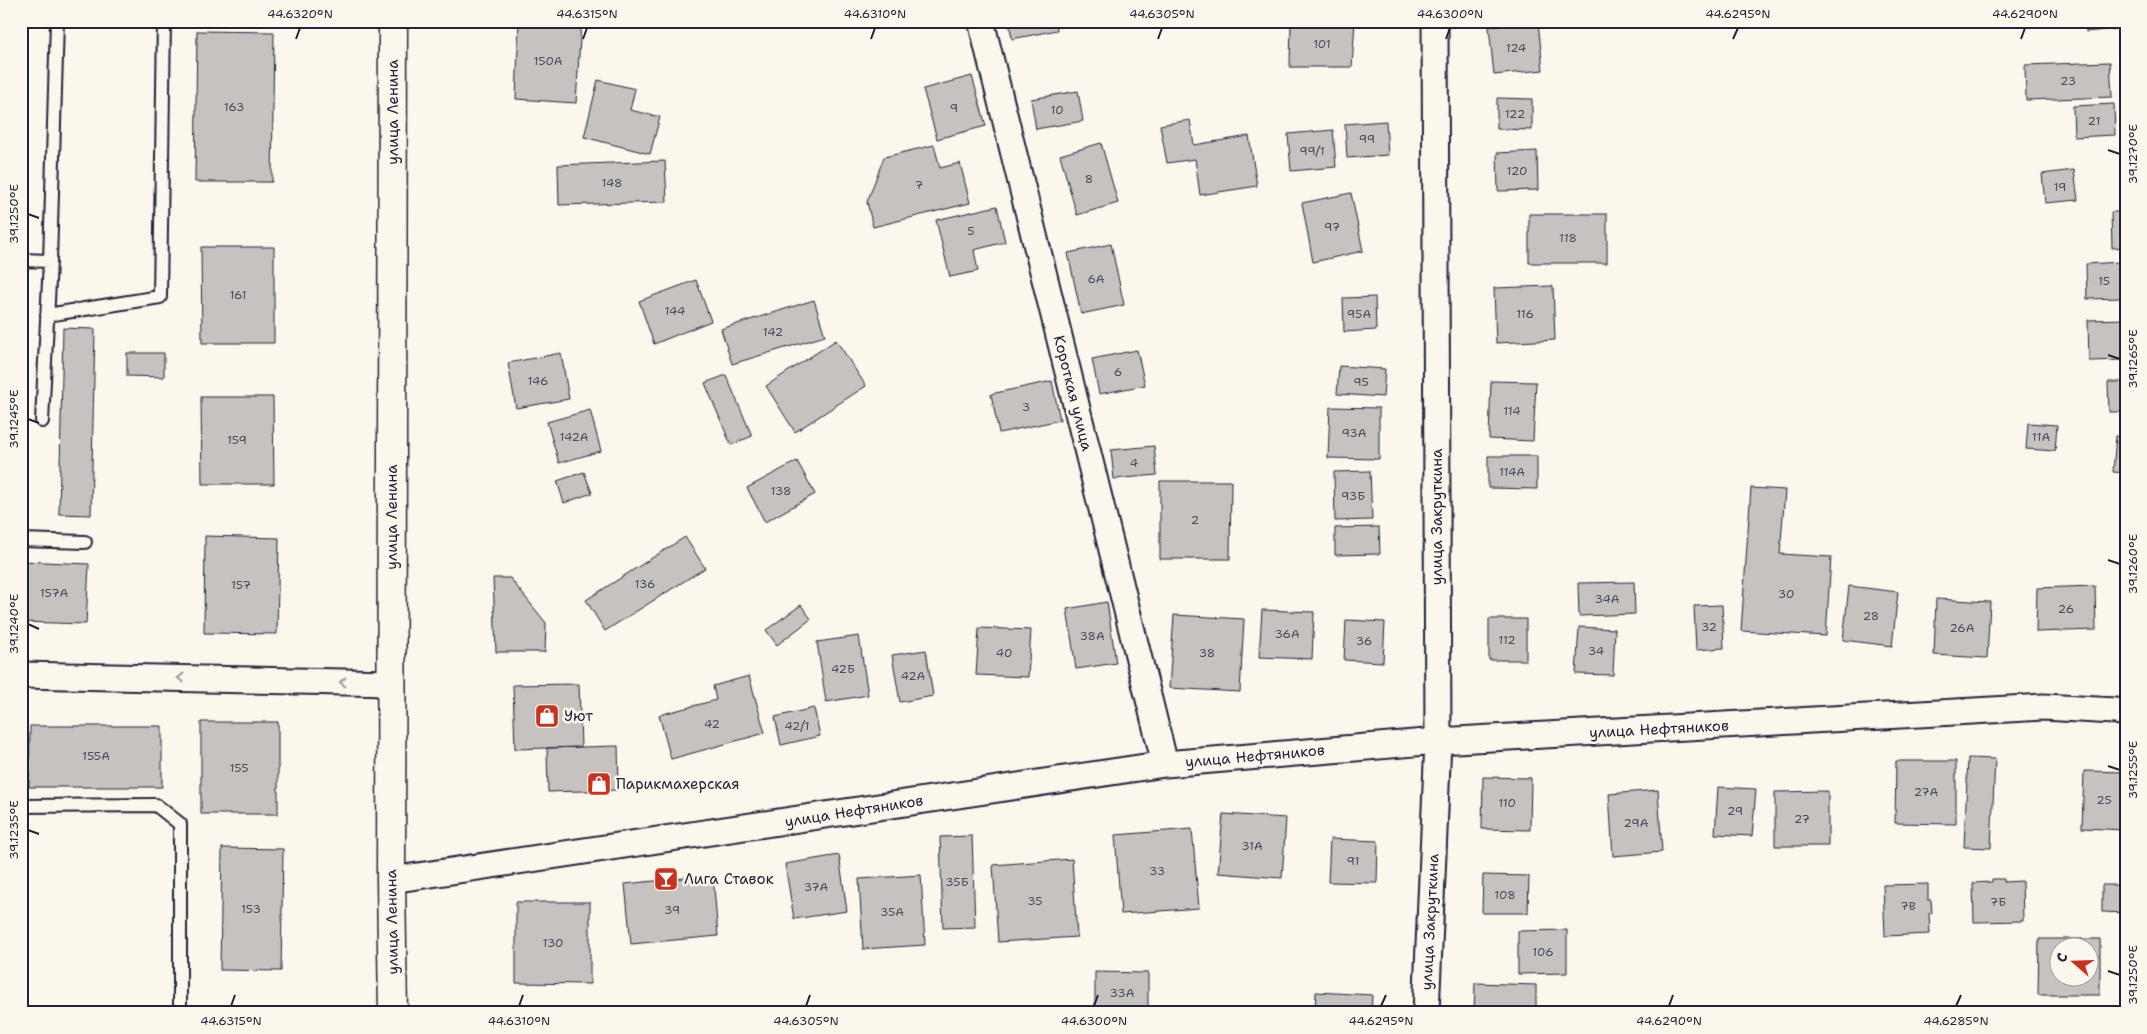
<svg xmlns="http://www.w3.org/2000/svg" width="2147" height="1034" font-family="'Shantell Sans',sans-serif">
	<style>
		.building { fill: #c6c2c0; stroke: #22223b; fill-rule: evenodd }
		.lines { fill: none; stroke-linecap: round; stroke-linejoin: round }
		.service-casing { stroke: #22223b; stroke-width: 16 }
		.minor-casing { stroke: #22223b; stroke-width: 29 }
		.tertiary-casing { stroke: #22223b; stroke-width: 31 }
		.service { stroke: #fbf7ec; stroke-width: 12 }
		.minor { stroke: #fbf7ec; stroke-width: 25 }
		.tertiary { stroke: #fbf7ec; stroke-width: 28 }
		.oneway { stroke: #99979c }
		.ticks { fill: none; stroke: #22223b; stroke-width: 2 }
		.labels { text-anchor: middle; dominant-baseline: central; stroke-width: 5; stroke-linejoin: round; paint-order: stroke }
		.number-label { font-size: 12px; fill: #4b4a5c }
		.street-label { font-size: 15px; fill: #22223b; stroke: #fbf7ec }
		.poi-label { font-size: 15px; fill: #22223b; stroke: #fbf7ec; text-anchor: start }
		.neatline { fill: none; stroke: #22223b; stroke-width: 2 }
		.ticks-label { font-size: 12px; text-anchor: middle; fill: #22223b }
	</style>
	<rect width="100%" height="100%" fill="#fbf7ec"/>
	<filter id="ink" filterUnits="userSpaceOnUse"><feTurbulence type="fractalNoise" baseFrequency=".02" numOctaves="2"/><feDisplacementMap in="SourceGraphic" scale="10" xChannelSelector="R" yChannelSelector="G"/><feConvolveMatrix kernelMatrix="1 2 1 2 8 2 1 2 1" color-interpolation-filters="sRGB"/></filter>
	<g filter="url(#ink)">
		<!-- building -->
		<path class="building" d="M519,21l62,2 -5,80 -60,-4z
			M1009,21h47l1,9 -45,9z
			M1291,21h64l-3,46h-62z
			M2085,21h41v7l-40,4z
			M1538,22l5,48 -49,5 -5,-48z
			M197,31l77,1 -2,150h-77z
			M2110,62l2,35 -86,3 -1,-35z
			M972,76l14,50 -49,13 -14,-50z
			M598,80l37,9 -5,21 30,7 -10,37 -66,-17z
			M1078,91l5,30 -47,8 -5,-30z
			M1497,98l35,1v31l-35,-1z
			M2114,104l1,31 -41,2 -1,-31z
			M1190,120l4,25 55,-9 8,50 -57,9 -5,-36 -28,4 -7,-38z
			M1386,121l2,34 -41,3 -2,-34z
			M1333,130l3,37 -45,4 -3,-37z
			M1101,143l17,60 -41,12 -17,-60z
			M934,145l6,23 20,-5 10,40 -97,24 -6,-25 17,-45z
			M1537,151l1,39 -40,1 -1,-38z
			M665,161l2,41 -108,3 -1,-40z
			M2074,170l4,30 -33,3 -3,-29z
			M1351,193l12,58 -50,11 -11,-59z
			M997,206l8,36 -31,8 4,21 -28,6 -14,-57z
			M2111,212h15v35l-14,1z
			M1529,214h78v49h-78z
			M1111,244l13,61 -43,9 -13,-61z
			M201,247h73v96h-72z
			M2121,262l1,36 -35,1 -1,-35z
			M21,266h1v65h-1z
			M696,280l15,41 -57,23 -15,-43z
			M1553,286l2,54 -59,3 -2,-55z
			M1375,297l1,33 -32,2 -1,-34z
			M814,300l11,36 -93,28 -11,-35z
			M2126,319v41l-37,1 -1,-41z
			M63,328l32,1 -4,186 -32,-1z
			M836,340l30,46 -71,46 -29,-46z
			M1137,350l8,35 -46,9 -7,-35z
			M127,353h37v24l-37,-1z
			M561,353l8,46 -53,9 -8,-45z
			M1339,366l46,3 -2,28 -46,-3z
			M726,375l26,61 -21,9 -26,-62z
			M1052,381l8,39 -61,13 -8,-39z
			M1491,381l45,1 -3,59 -44,-2z
			M2108,382h18v30h-17z
			M201,397h72l1,87h-72z
			M1330,407l49,1v51l-51,-1z
			M590,410l11,41 -42,12 -12,-41z
			M2028,423l29,2 -2,26 -29,-2z
			M2116,436l10,1v36l-13,-1z
			M1154,446l3,29 -43,4 -3,-29z
			M1488,456h49v33l-49,-1z
			M797,461l18,33 -50,28 -18,-34z
			M1370,471l2,49 -37,1 -1,-49z
			M584,472l8,21 -28,10 -7,-22z
			M1160,481h71l-1,78h-70z
			M1751,488l34,2 -5,64 51,3 -5,79 -85,-5z
			M1379,527l1,27 -45,1v-27z
			M205,536l74,2 -2,96 -73,-1z
			M685,537l20,31 -100,63 -19,-31z
			M21,561l68,3 -3,60 -65,-2z
			M493,578h17l36,45 -1,29h-49z
			M1634,582l1,32 -56,2 -1,-33z
			M1849,586l49,6 -6,54 -49,-6z
			M2095,586l1,44 -60,2 1,-44z
			M1936,599l54,3 -3,56 -53,-3z
			M1107,602l9,61 -40,6 -9,-60z
			M801,605l10,14 -34,26 -11,-15z
			M1722,605l2,43 -28,2 -2,-44z
			M1262,610l52,2 -2,47 -53,-2z
			M1174,615l70,4 -4,73 -71,-4z
			M1489,619h37v41h-37z
			M1346,620l39,2 -2,40 -39,-2z
			M1579,627l36,2 -2,46 -37,-1z
			M979,628l52,2 -3,47 -52,-2z
			M859,636l9,59 -42,7 -9,-60z
			M926,650l7,46 -33,6 -8,-47z
			M749,676l16,57 -94,26 -12,-44 57,-15 -3,-14z
			M579,684l2,63 -66,2 -2,-64z
			M814,708l6,28 -39,9 -6,-28z
			M201,722h77v92h-77z
			M30,726h132v61h-133z
			M618,746l1,44 -71,2 -1,-44z
			M1968,758l27,1 -4,89 -27,-1z
			M1896,761h60v63l-61,-1z
			M2084,771l42,1v58l-44,-2z
			M1483,777l48,1 -1,52 -48,-1z
			M1718,787l38,2 -4,47 -37,-2z
			M1658,790l4,62 -49,4 -4,-62z
			M1828,791v55h-53v-54z
			M1223,814l63,4 -4,60 -64,-5z
			M1192,829l7,79 -78,6 -6,-79z
			M972,836l3,91 -32,1 -3,-91z
			M1330,839l48,2 -1,42 -49,-1z
			M222,848l61,1 -2,122 -61,-1z
			M839,855l8,56 -53,8 -9,-55z
			M1072,859l5,78 -79,5 -5,-77z
			M713,875l5,61 -87,8 -6,-60z
			M921,875l4,70 -62,4 -4,-70z
			M1483,875l46,1 -1,37h-46z
			M1992,879h12v3l18,-1 1,40 -49,1 -1,-39 19,-1z
			M1928,884v16h3l1,13h-3l1,21 -45,2 -2,-51z
			M2102,885h24v28l-24,-1z
			M516,902h74v82l-74,-1z
			M1567,930v43l-49,1v-43z
			M2039,939h61v56h-62zM2060,946h30v30h-30z
			M1095,972l53,1v40h-53z
			M1475,983l61,2v28h-62z
			M1316,992l56,3 -1,18h-56z
			M276,1010v3h-80v-1z"/>
		<g class="lines">
			<defs>
				<path id="service" d="M21,260l29,1 -8,160
					M50,261l7,-240
					M47,315l113,-18 4,-276
					M21,540l64,2
					M21,806l135,-1 24,19v189"/>
				<path id="minor" d="M981,21l184,743
					M21,675l371,8
					M391,880l774,-116 273,-23 605,-34 72,4 11,2
					M1426,1013l12,-272 -3,-720"/>
				<path id="tertiary" d="M393,1013l-2,-133 2,-859"/>
			</defs>
			<!-- service casing -->
			<use href="#service" class="service-casing"/>
			<!-- minor casing -->
			<use href="#minor" class="minor-casing"/>
			<!-- tertiary casing -->
			<use href="#tertiary" class="tertiary-casing"/>
			<!-- service -->
			<use href="#service" class="service"/>
			<!-- minor -->
			<use href="#minor" class="minor"/>
			<!-- tertiary -->
			<use href="#tertiary" class="tertiary"/>
		</g>
		<!-- one-way arrows -->
		<defs><path id="oneway-chevron" d="M-2-3.5L2.5 0L-2 3.5" fill="none" stroke-width="1.6" stroke-linecap="round" stroke-linejoin="round" transform="scale(1.25)"/></defs>
		<g class="oneway">
			<use href="#oneway-chevron" transform="translate(181 678) rotate(-179)"/>
			<use href="#oneway-chevron" transform="translate(343 682) rotate(-179)"/>
		</g>
	</g>
	<!-- ticks -->
	<path class="ticks" d="M296,39l4,-11M583,39l4,-11M871,39l4,-11M1158,39l4,-11M1446,39l4,-11M1733,39l5,-11M2021,39l4,-11M2108,150l12,4M28,214l11,4M2108,355l12,4M28,419l11,4M2108,560l12,4M28,624l11,5M2108,766l12,4M28,830l11,4M2108,971l12,4M231,1006l4,-11M519,1006l4,-11M806,1006l4,-11M1094,1006l4,-11M1381,1006l5,-11M1669,1006l4,-11M1956,1006l5,-11"/>
	<!-- icons -->
	<defs>
		<symbol id="shop-square" viewBox="-11 -11 22 22"><rect x="-9" y="-9" width="18" height="18" rx="4" fill="#c8321e" stroke="#fbf7ec"/><path d="M-5-2.5h2.3a2.7 3.5 0 0 1 5.4 0H5L5.5 6h-11ZM-1.5-2.5h3a1.5 2.3 0 0 0-3 0Z" fill="#fff"/></symbol>
		<symbol id="bar-square" viewBox="-11 -11 22 22"><rect x="-9" y="-9" width="18" height="18" rx="4" fill="#c8321e" stroke="#fbf7ec"/><path d="M-6-5H6L.8 .8V4.5H3.5V6h-7V4.5H-.8V.8Z" fill="#fff"/></symbol>
	</defs>
	<g fill-rule="evenodd">
		<use href="#shop-square" x="533" y="702" width="28" height="28"/>
		<use href="#shop-square" x="585" y="770" width="28" height="28"/>
		<use href="#bar-square" x="652" y="865" width="28" height="28"/>
	</g>
	<g class="labels">
		<!-- number labels -->
		<g class="number-label">
			<text x="1322" y="44">101</text>
			<text x="1516" y="48">124</text>
			<text x="548" y="61">150А</text>
			<text x="2068" y="81">23</text>
			<text x="234" y="107">163</text>
			<text x="954" y="108">9</text>
			<text x="1057" y="110">10</text>
			<text x="1515" y="114">122</text>
			<text x="2094" y="121">21</text>
			<text x="1367" y="139">99</text>
			<text x="1312" y="151">99/1</text>
			<text x="1517" y="171">120</text>
			<text x="1089" y="179">8</text>
			<text x="612" y="183">148</text>
			<text x="919" y="185">7</text>
			<text x="2060" y="187">19</text>
			<text x="1332" y="227">97</text>
			<text x="971" y="231">5</text>
			<text x="1568" y="238">118</text>
			<text x="1096" y="279">6А</text>
			<text x="2104" y="281">15</text>
			<text x="238" y="295">161</text>
			<text x="675" y="311">144</text>
			<text x="1359" y="314">95А</text>
			<text x="1525" y="314">116</text>
			<text x="773" y="332">142</text>
			<text x="1118" y="372">6</text>
			<text x="538" y="381">146</text>
			<text x="1361" y="382">95</text>
			<text x="1026" y="407">3</text>
			<text x="1512" y="411">114</text>
			<text x="1354" y="433">93А</text>
			<text x="574" y="437">142А</text>
			<text x="2041" y="437">11А</text>
			<text x="237" y="440">159</text>
			<text x="1134" y="463">4</text>
			<text x="1512" y="472">114А</text>
			<text x="781" y="491">138</text>
			<text x="1353" y="496">93Б</text>
			<text x="1195" y="520">2</text>
			<text x="645" y="584">136</text>
			<text x="241" y="585">157</text>
			<text x="54" y="593">157А</text>
			<text x="1786" y="594">30</text>
			<text x="1607" y="599">34А</text>
			<text x="2066" y="609">26</text>
			<text x="1871" y="616">28</text>
			<text x="1709" y="627">32</text>
			<text x="1962" y="628">26А</text>
			<text x="1287" y="634">36А</text>
			<text x="1092" y="636">38А</text>
			<text x="1507" y="640">112</text>
			<text x="1364" y="641">36</text>
			<text x="1596" y="651">34</text>
			<text x="1004" y="653">40</text>
			<text x="1207" y="653">38</text>
			<text x="843" y="669">42Б</text>
			<text x="913" y="676">42А</text>
			<text x="712" y="724">42</text>
			<text x="797" y="726">42/1</text>
			<text x="96" y="756">155А</text>
			<text x="239" y="768">155</text>
			<text x="1926" y="792">27А</text>
			<text x="2104" y="800">25</text>
			<text x="1507" y="803">110</text>
			<text x="1735" y="811">29</text>
			<text x="1802" y="819">27</text>
			<text x="1636" y="823">29А</text>
			<text x="1252" y="846">31А</text>
			<text x="1353" y="861">91</text>
			<text x="1157" y="871">33</text>
			<text x="957" y="882">35Б</text>
			<text x="816" y="887">37А</text>
			<text x="1505" y="895">108</text>
			<text x="1035" y="901">35</text>
			<text x="1998" y="902">7Б</text>
			<text x="1908" y="906">7В</text>
			<text x="251" y="909">153</text>
			<text x="672" y="910">39</text>
			<text x="892" y="912">35А</text>
			<text x="553" y="943">130</text>
			<text x="1543" y="952">106</text>
			<text x="1122" y="993">33А</text>
		</g>
		<!-- street labels -->
		<g class="street-label">
			<text transform="translate(393 112) rotate(-90)">улица Ленина</text>
			<text transform="translate(1073 393) rotate(76)">Короткая улица</text>
			<text transform="translate(392 517) rotate(-90)">улица Ленина</text>
			<text transform="translate(1437 517) rotate(-90)">улица Закруткина</text>
			<text transform="translate(1659 729) rotate(-3)">улица Нефтяников</text>
			<text transform="translate(1255 756) rotate(-5)">улица Нефтяников</text>
			<text transform="translate(854 811) rotate(-9)">улица Нефтяников</text>
			<text transform="translate(392 922) rotate(-91)">улица Ленина</text>
			<text transform="translate(1430 922) rotate(-87)">улица Закруткина</text>
		</g>
		<!-- poi labels -->
		<g class="poi-label">
			<text x="564" y="716">Уют</text>
			<text x="616" y="784">Парикмахерская</text>
			<text x="684" y="879">Лига Ставок</text>
		</g>
	</g>
	<!-- margin -->
	<rect width="2147" height="1034" fill="none" stroke="#fbf7ec" stroke-width="55"/>
	<!-- north arrow -->
	<g transform="translate(2074 962) rotate(290)"><circle r="24" fill="#fbf7ec" stroke="#a4a2a5"/>
	<path d="M0-4L9 19L0 12L-9 19Z" fill="#c8321e"/>
	<text y="-8" font-size="14" font-weight="bold" text-anchor="middle" fill="#22223b">С</text>
	</g>
	<rect x="28" y="28" width="2092" height="978" class="neatline"/>
	<g class="ticks-label">
		<text x="300" y="18">44.6320°N</text>
		<text x="587" y="18">44.6315°N</text>
		<text x="875" y="18">44.6310°N</text>
		<text x="1162" y="18">44.6305°N</text>
		<text x="1450" y="18">44.6300°N</text>
		<text x="1738" y="18">44.6295°N</text>
		<text x="2025" y="18">44.6290°N</text>
		<text transform="translate(2133 154) rotate(-90)" y="4">39.1270°E</text>
		<text transform="translate(14 214) rotate(-90)" y="4">39.1250°E</text>
		<text transform="translate(2133 359) rotate(-90)" y="4">39.1265°E</text>
		<text transform="translate(14 419) rotate(-90)" y="4">39.1245°E</text>
		<text transform="translate(2133 564) rotate(-90)" y="4">39.1260°E</text>
		<text transform="translate(14 624) rotate(-90)" y="4">39.1240°E</text>
		<text transform="translate(2133 770) rotate(-90)" y="4">39.1255°E</text>
		<text transform="translate(14 830) rotate(-90)" y="4">39.1235°E</text>
		<text transform="translate(2133 975) rotate(-90)" y="4">39.1250°E</text>
		<text x="231" y="1025">44.6315°N</text>
		<text x="519" y="1025">44.6310°N</text>
		<text x="806" y="1025">44.6305°N</text>
		<text x="1094" y="1025">44.6300°N</text>
		<text x="1381" y="1025">44.6295°N</text>
		<text x="1669" y="1025">44.6290°N</text>
		<text x="1956" y="1025">44.6285°N</text>
	</g>
</svg>
